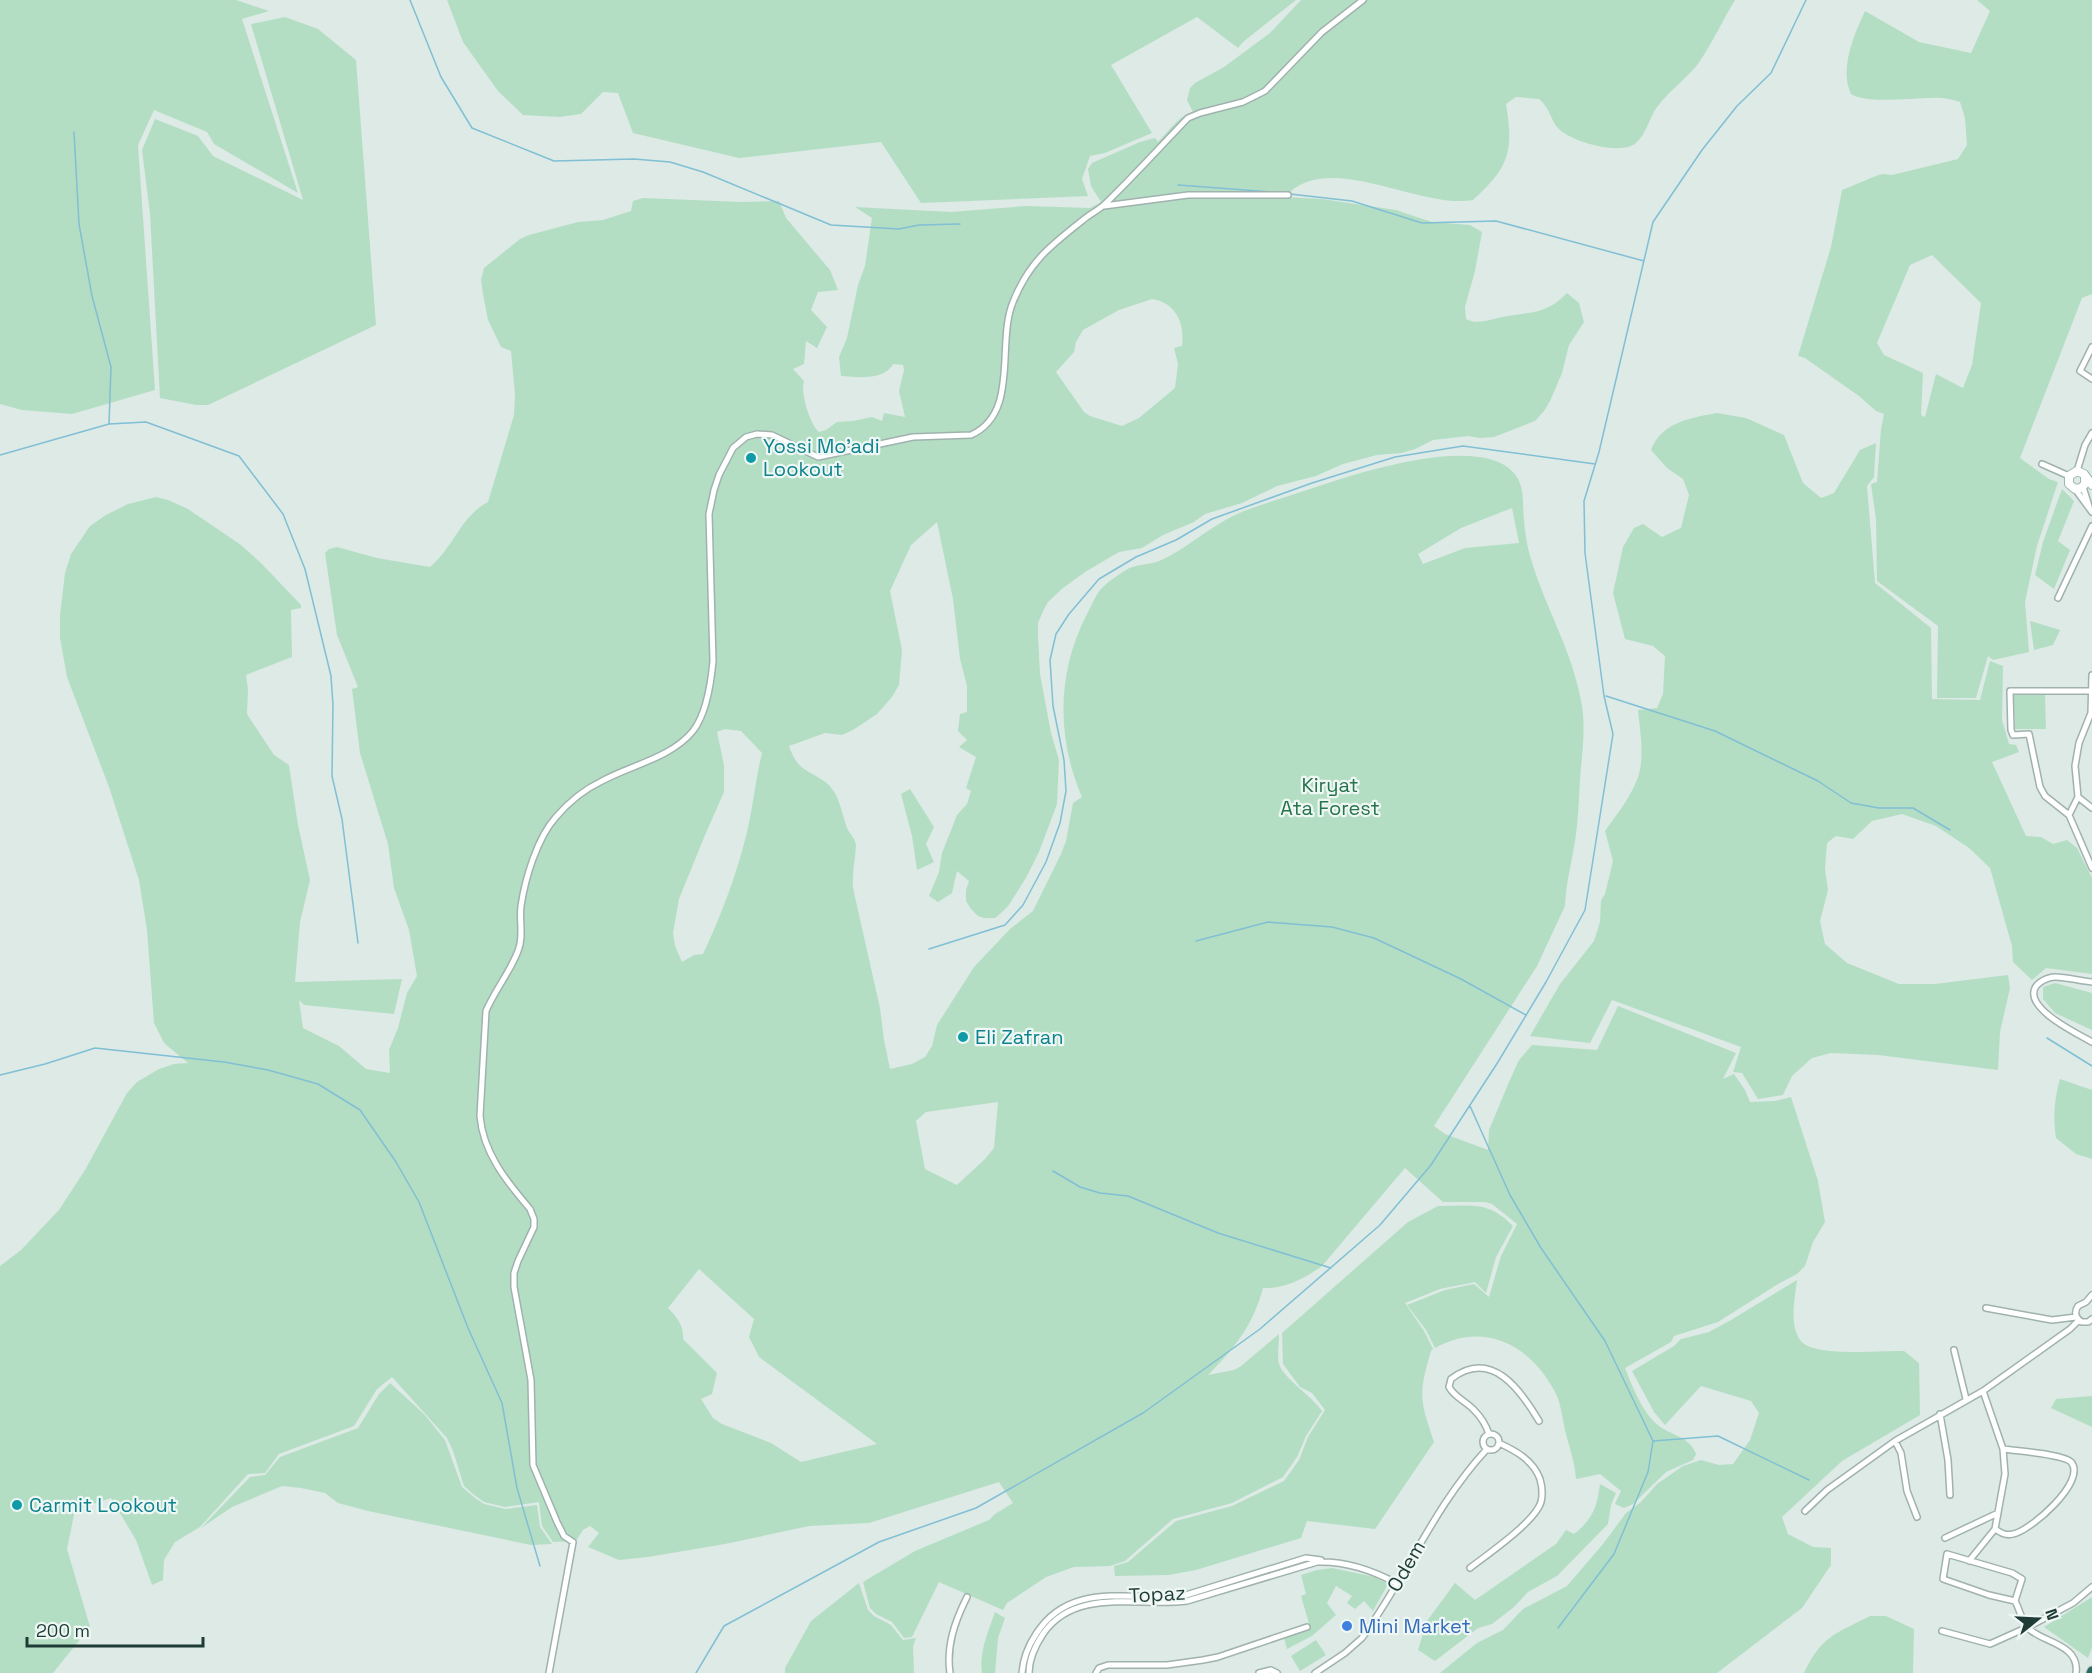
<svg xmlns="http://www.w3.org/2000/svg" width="2092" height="1673" font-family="'Space Grotesk',sans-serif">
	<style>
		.green { fill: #b4dec4; fill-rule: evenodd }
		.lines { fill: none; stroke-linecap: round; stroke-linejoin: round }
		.stream { stroke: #80bfd4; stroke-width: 1.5 }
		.street-casing { stroke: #a0b2ae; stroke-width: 8 }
		.secondary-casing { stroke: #9cb7b0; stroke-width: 10 }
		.highway-casing { stroke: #bcc4c3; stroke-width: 11 }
		.street { stroke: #fff; stroke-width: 5 }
		.secondary { stroke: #fff; stroke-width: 8 }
		.highway { stroke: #286962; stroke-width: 9 }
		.culture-dot { fill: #0f9aa8; stroke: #eef7f3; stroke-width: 2 }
		.shop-dot { fill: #3f7fe0; stroke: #eef7f3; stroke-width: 2 }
		.labels { text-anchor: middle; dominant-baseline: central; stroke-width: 4.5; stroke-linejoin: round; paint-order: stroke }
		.culture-label { font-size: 20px; fill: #0d838f; stroke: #eef7f3; text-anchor: start }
		.park-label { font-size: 20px; fill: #26744c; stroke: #eef7f3 }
		.street-label { font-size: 20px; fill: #1e3b36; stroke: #eef7f3 }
		.shop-label { font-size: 20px; fill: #366cbe; stroke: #eef7f3; text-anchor: start }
	</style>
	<rect width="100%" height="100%" fill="#ddeae6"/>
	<!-- green -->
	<path class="green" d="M0,0h236l33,11 -27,8 56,174 -84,-49 -7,-12 -53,-22 -16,35 17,245 -83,24 -50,-4 -22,-6z
		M447,0h849l-53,42 -5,6 -41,-31 -86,48 41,68 -47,20 -15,3 -8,23 6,17 -167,7 -40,-61 -142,16 -106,-25 -15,-40 -15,-1 -22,22 -22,3 -36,-2 -25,-24 -35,-49z
		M1301,0h434c-13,21 -23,44 -37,64 -12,15 -29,27 -41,43 -8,11 -10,26 -21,36 -15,13 -64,-1 -77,-14 -8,-7 -8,-20 -20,-30l-23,-2 -10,7c8,48 3,63 -33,96 -54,10 -146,-52 -188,-3l37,2 74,11 36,12 38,3 12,7 -7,39 -10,36 1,12c11,6 21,1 32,-1 29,-7 46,-1 69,-25l12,10 5,19 -15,23 -7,28 -12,28 -6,10 -9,10 -41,16 -14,1 -12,-2 -35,4 -18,9 -13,4 -25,2 -34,9 -27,12 -39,10 -35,17 -37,11 -11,8 -31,13 -21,13 -23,4 -34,20 -22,16 -15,14 -5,9 -5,12v12l2,39 11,59 8,27 -2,44 -18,48 -12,24 -18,29 -8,8 -6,5h-11l-6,-2 -7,-7 -5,-8v-11l3,-9 -12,-10 -5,22 -14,9 -9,-6 10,-24 3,-19 15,-38 10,-11 4,-13 -5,-3 10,-31 -17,-10 8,-7 -9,-9 2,-17 7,-2v-26l-7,-27 -7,-60 -16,-77 -26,23 -21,46 12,59 -3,35 -7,12 -15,17 -24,16 -11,5 -17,-2 -36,13c9,25 16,22 35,35 16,11 17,32 24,49 3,5 8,10 8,16 -1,14 -4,27 -3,42l27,120 4,32 6,29 22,-5 13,-7 7,-11 5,-21 37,-58 36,-38 23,-18 28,-57 5,-13 7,-38 9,-6c-26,-60 -25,-125 5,-183 5,-9 9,-21 17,-28 6,-6 16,-12 22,-16 9,-6 23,-5 33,-9 26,-11 49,-33 76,-46 22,-10 46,-16 69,-24 43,-15 173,-59 209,-19 13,14 9,32 11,48 1,13 3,27 7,39 15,51 42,92 51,147 3,21 1,41 -1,61 -2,23 -2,45 -5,67 -3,24 -10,47 -11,72l-28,60 -103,160 11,8 43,16 1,-20 20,-48 10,-22 13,-15 65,5 21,-44 118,47 -13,26 11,-5 11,16 5,12 25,-1 16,-4 27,84 7,41 -12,20 -8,24 -8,8 -19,10 -60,38 -44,14 -3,6 -46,26c7,18 18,46 34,58 13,10 30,10 37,28l-3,6 -27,12 -33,32 -9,4 -9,-4 6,-13 -21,-17 -24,5c-1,-17 -7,-32 -11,-49 -3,-13 -4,-28 -11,-40 -25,-46 -71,-69 -119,-42l-9,-18 -19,-25 38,-15 29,-6 15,13 12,-41 16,-32 -25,-20 -7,-2h-42l-38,-34 -83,98c-18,13 -38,23 -59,22 -10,37 -28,60 -55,87l26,-5 7,-4 38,-32c0,9 -2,21 0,30 5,15 33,32 43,47l-16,25 -9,21 -14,20 -51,26 -59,16 -48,42 -15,5 -36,1 -28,10 -39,26 -4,7 -64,-28 -27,55 -8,1 -12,-16 -16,-8 -6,-6 -7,-26 52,-31 74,-31 6,-6 18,-11 -14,-21 -130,41 -60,3 -84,18 -77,13 -29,3 -31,-13 11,-14 -9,-7 -7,4 -7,11 -23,1 -11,-16 -3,-24 -34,5 -21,-5 -11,-8 -9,-8 -11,-35 -6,-13 -55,-61 -15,12 -23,37 -75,28 -14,19 -17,1 -48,53 -25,15 -11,18 -1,20 -11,5 -16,-45 -25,-42 -36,12 -8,39 23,78 -37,46h-53v-407l21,-16 38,-40 26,-40 42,-77 10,-11 22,-13 15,-5 14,-1 -24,-20 -10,-20 -7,-93 -8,-50 -30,-93 -42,-110 -7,-39v-23l5,-42 6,-19 19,-28 16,-11 22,-11 28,-7 12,3 20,9 53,36 19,17 41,43v3l-10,2 1,47 -46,18 2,14 -1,25 27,41 15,10 9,60 12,55 -10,42 -5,60 107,-3 -8,35 -90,-9 -5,-5 4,28 36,18 27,23 24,4 -1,-23 9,-22 9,-35 10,-17 -8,-46 -15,-42 -6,-44 -28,-91 -8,-64 6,-2 -21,-52 -12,-82 4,-4 8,-2 40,11 53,9c23,-19 31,-51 58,-65l26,-87 1,-20 -4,-44 -10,-4 -13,-27 -5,-26 -2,-14 3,-12 36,-29 9,-4 49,-13 25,-2 28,-9 2,-10 10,-3 99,4 37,-1 7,17 44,52 8,20 -20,2 -7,18 16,17 -10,21 -11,-7 -2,23 -11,5 11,12c-4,11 6,44 15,51l7,-2 11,-8 16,-1 19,-4 10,4 2,-8 21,4 -6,-26 5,-21 -1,-5 -10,-1c-9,17 -35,13 -52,12l-2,-19 8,-19 11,-53 7,-19 7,-48 -17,-11 96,5 76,-6 63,2 11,-6 -10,-16 -3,-17 4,-6 48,-21 15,-4 3,4c10,-10 21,-27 35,-30l-6,-12 3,-12 5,-5 29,-16 46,-34zM1152,299c24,4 33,24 30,47l-8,2 4,16 -3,24 -36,30 -17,8 -32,-10 -6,-4 -28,-40 18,-20 2,-10 7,-12 36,-20zM1512,508l7,35 -54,5 -42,16 -5,-10 43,-26zM725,729l16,2 21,22c-7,28 -9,56 -16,83 -10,40 -25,80 -43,118l-9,1 -12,7 -7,-16 -2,-13 6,-34 26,-64 19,-43v-27l-7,-33zM998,1102l-4,46 -9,11 -28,26 -32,-16 -9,-48 10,-9zM699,1269l55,50 -5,18 10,20 118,87 -76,18 -30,-19 -49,-19 -9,-6 -12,-19 11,-5 5,-21 -34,-34c1,-13 -6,-22 -15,-31z
		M1977,0h115v294l-10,4 -62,160 29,21 9,3 -21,64 -12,56 4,50 -36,8 -5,-4 -12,42h-39l1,-72 -61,-45 -1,-61 -5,-36 6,-2 4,-53 3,-15 -8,-3 -17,-15 -54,-38 -7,-2 33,-109 11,-57 34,-14 6,-2 10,1 66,-16 9,-14 -2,-27 -5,-16c-9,-3 -19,-5 -28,-4 -19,0 -67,6 -81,-4 -12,-25 3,-59 14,-83l54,31 52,11 19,-42zM1932,255l49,48 -9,62 -9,23 -27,-14 -11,43 -4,-2 2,-42 -39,-18 -7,-12 33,-78z
		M285,17l33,12 38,31 20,265 -168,80h-12l-36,-7 -10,-184 -8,-64 13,-31 43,17 15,20 90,44 -52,-176z
		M1717,413l29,5 38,17 19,48 18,15 13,-5 26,-43 16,-7 -2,34 -7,9 8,97 56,45 1,71 48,1 10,-39 13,5 -1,54 7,24 7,1 3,7 -27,10 34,74 15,1 12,7 14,-4 10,8 15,30v96l-46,-6 -14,12 -19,-18 -1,-16 -22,-78 -21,-20 -33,-22 -34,-12 -30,7 -19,18 -17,-3 -9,7 -2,26 3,21 -8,31 5,23 22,19 52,21h36l73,-9 2,13 -10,44 -2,38 -120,-15 -47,-2 -19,5 -20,18 -9,19 -25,4 -16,-26 -9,-1 8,-25 -129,-47 -22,43 -60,-7 30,-52 34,-43 6,-19 1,-22 4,-6 8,-33 -8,-30c12,-17 26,-34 33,-54 7,-21 2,-45 0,-67l19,-2 6,-14 2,-38 -12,-10 -28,-7 -12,-46 10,-46 11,-19 9,-4 19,13 19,-9 8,-33 -6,-16 -16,-11 -16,-18c11,-28 39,-32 66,-37z
		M2062,489l12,12 -16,40 12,9 -16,39 -19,-14 8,-33z
		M2030,621l30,9 -7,15 -19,5z
		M2014,695h31l1,34h-31z
		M910,789l24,38 -8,17 8,18 -17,8 -5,-34 -11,-42z
		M2055,983l37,10v37l-37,-17 -12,-14v-12z
		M2060,1079l32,11v69l-16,-5 -20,-16c-3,-21 -2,-38 4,-59z
		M1438,1206c33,0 50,-6 75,20l-17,31 -10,36 -11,-11 -35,7 -35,14 19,28 9,18 -2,2c-13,44 -11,49 3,91l-59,87 -68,-8 -6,17 -105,32 -27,5 -54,1 -1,-10 14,-4 48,-41 56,-15 52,-25 15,-21 9,-23 17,-27 -13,-17 -12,-6 -17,-23 -1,-31 126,-111z
		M1797,1280c-2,17 -8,44 3,60 12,18 82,10 104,11l15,12 1,52 -78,46 -60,56 6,17 25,13 18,1v17l-29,43 -85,65h-277l37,-30 26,-13 20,-21 44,-23 36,-42 23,-31 15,-11 16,-18 26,-18 18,-6 18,5 14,-1 17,-24 9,-27 -8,-12 -50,-15 -36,39 -11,-13 -22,-41 42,-25 7,-7 28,-7 22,-12z
		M390,1383l34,31 21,26 17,47 13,11 9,6 21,5 32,-4 3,22 12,17 -21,1 -163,-34 -30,-8 -13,-10 -24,-5 -19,-2 -50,21 -31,21 49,-51 15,-2 15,-18 78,-29 21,-34z
		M2092,1396v31l-41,-19 5,-9z
		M1600,1484l16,9 -5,12 -3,19 -51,52 -29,16 -14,15 -22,17 -14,4 -43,33 -17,-11 9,-29 28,-38 20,17 81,-56 10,-14 8,4c19,-15 23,-27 26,-50z
		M1332,1568l43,9 13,7 -15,27 -9,-10 -9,8 -8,-6 5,-7 -16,-10 -9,17 9,12 -24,21 -25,13 -3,-11 26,-11 -9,-31 5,-2 -5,-19 16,-5z
		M859,1583l9,27 6,6 17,9 12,15 13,-2 -3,8 1,27h-129v-5l26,-47z
		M2092,1597v51l-4,10 -44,-31z
		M995,1612l10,6 -7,20 -3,35h-13c-3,-21 6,-41 13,-61z
		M1870,1616h16l28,13 -1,44h-109c17,-37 33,-40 66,-57z
		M1316,1640l10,15 -26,16 -9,-15z"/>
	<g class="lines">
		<!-- stream -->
		<path class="stream" d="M410,0l31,77 31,51 82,33 80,-2 36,3 33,10 128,53 68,4 20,-4 41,-1
			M74,132l5,92 13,72 19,71 -2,57
			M1178,185l95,7
			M1290,194l62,7 70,22 74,-2 148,40
			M0,455l109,-31 37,-2 93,34 44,58 22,55 26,107 2,29 -1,71 10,43 16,124
			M1606,696l109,35 103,50 33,22 28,5h34l37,22
			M1196,941l72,-19 64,5 42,11 87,41 65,36
			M929,949l76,-24 18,-20 23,-43 14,-39 6,-32 -2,-31 -11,-54 -3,-46 6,-26 13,-20 30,-35 37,-22 40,-17 36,-21 100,-36 83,-26 68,-11 132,18
			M2047,1038l45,28
			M0,1075l45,-11 50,-16 129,14 44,8 50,14 42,26 36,52 23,40 49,126 34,75 15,85 23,78
			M1470,1106l40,89 31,53 64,93 48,100 -5,31 -34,82 -56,74
			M1053,1171l27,16 20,6 28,3 90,37 113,35
			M1653,1441l65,-5 91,44
			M696,1673l28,-47 155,-84 97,-34 167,-95 117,-84 120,-104 51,-60 67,-103 48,-80 39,-72 28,-176 -9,-38 -19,-143 -1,-52 15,-49 54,-230 49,-72 35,-44 34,-33 35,-73"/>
		<defs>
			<path id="street" d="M1104,206l84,-11h100
				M2092,347l-12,24 12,8
				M2042,464l27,12
				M2077,471l8,-26 7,-12
				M2083,487l6,19
				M2075,489l17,23
				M2058,598l34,-72
				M2092,675l-1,38 -12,30 -4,23 3,31 -9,18 23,53
				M2078,797l14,11
				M2069,815l-24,-19 -5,-9 -11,-53 -16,1 -2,-5 -1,-39h82
				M2092,982c-12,-1 -25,-5 -37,-5 -7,0 -17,5 -20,11 -10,21 43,46 57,54
				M2092,1295l-6,7 -8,4c-4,6 -3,12 4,16h6l4,-3
				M1986,1308l66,12 24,-3
				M1954,1350l12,49
				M1983,1391l20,58 2,25 -10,55c6,4 11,7 18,5 16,-2 75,-53 58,-72 -8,-8 -55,-11 -68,-13
				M1940,1414l8,46 2,35
				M1483 1442a8 8 0 1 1 16 0a8 8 0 1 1-16 0Z
				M1489,1434c-3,-9 -8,-17 -15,-24 -8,-9 -19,-12 -25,-23l2,-8c40,-31 69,10 88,42
				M1895,1441l6,12 6,38 10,26
				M1805,1511l22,-21 68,-49 88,-50 87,-62 9,-9
				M1945,1538l53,-25
				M1947,1554l65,19 10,6 -7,22 -26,-6 -46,-16z
				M1969,1561l26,-32
				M1470,1568c18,-14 65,-46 71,-66 2,-8 1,-16 -1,-23 -7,-19 -24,-28 -41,-36
				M2015,1601c4,7 7,20 12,26 14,16 53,16 49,46
				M1942,1631l48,13 38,-17 45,-24 19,-16
				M549,1673l24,-131 -9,-6 -7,-14 -24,-57 -2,-85 -17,-93v-14l4,-12 16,-34v-8l-4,-10c-23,-27 -47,-56 -50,-93l6,-105c9,-21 24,-39 32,-60 6,-14 1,-30 3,-45 4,-27 16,-68 35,-89 12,-14 29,-28 46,-36 29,-16 69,-23 91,-50 14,-18 18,-48 20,-70l-4,-147 5,-24 5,-15 14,-27 13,-11 11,-3 15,1 46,22 95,-20 58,-2c49,-22 25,-92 42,-133 16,-40 37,-56 70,-82 7,-6 16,-10 22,-16 29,-28 55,-57 83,-86l12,-5 43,-11 22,-11 57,-59 41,-32
				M950,1673c-4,-27 5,-52 17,-76
				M1022,1673c1,-14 6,-27 14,-39 35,-55 96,-32 150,-39l120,-37 15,2
				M1029,1673c0,-14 6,-27 14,-39 32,-47 96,-27 144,-33l130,-39c28,-1 55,8 79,21
				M1096,1673l3,-5 9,-3h59l36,-5 15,-3 89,-30
				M1259,1673l12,-3 6,3
				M1315,1673l30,-20 17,-15c45,-62 72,-132 125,-189"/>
			<path id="secondary" d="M2085,476v8l-4,4 -6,1 -6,-5v-8l8,-5 7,3 8,11"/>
			<path id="highway" d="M2091,1673l1,-2"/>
		</defs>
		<!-- street casing -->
		<use href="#street" class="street-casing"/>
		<!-- secondary casing -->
		<use href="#secondary" class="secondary-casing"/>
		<!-- highway casing -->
		<use href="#highway" class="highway-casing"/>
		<!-- street -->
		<use href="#street" class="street"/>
		<!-- secondary -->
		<use href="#secondary" class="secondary"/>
		<!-- highway -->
		<use href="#highway" class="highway"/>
	</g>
	<!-- markers -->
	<g class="culture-dot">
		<circle cx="751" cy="458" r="6"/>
		<circle cx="963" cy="1037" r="6"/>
		<circle cx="17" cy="1505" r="6"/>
	</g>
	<circle class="shop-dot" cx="1347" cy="1626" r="6"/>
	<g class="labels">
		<!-- culture labels -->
		<g class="culture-label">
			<text x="763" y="446">Yossi Mo'adi<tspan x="763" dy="23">Lookout</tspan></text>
			<text x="975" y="1037">Eli Zafran</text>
			<text x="29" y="1505">Carmit Lookout</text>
		</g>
		<!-- park labels -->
		<g class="park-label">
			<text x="1330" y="785">Kiryat<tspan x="1330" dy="23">Ata Forest</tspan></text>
		</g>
		<!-- street labels -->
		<g class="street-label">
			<text transform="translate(1406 1566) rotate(-60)">Odem</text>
			<text transform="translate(1157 1594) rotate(-3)">Topaz</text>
		</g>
		<!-- shop labels -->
		<g class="shop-label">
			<text x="1359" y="1626">Mini Market</text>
		</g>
	</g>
	<!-- north arrow -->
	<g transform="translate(2038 1619) rotate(72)" stroke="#eef7f3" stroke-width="4.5" paint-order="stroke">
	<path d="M0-4.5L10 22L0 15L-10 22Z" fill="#1e3b36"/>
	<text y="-9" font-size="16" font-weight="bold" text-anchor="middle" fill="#1e3b36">N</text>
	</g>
	<!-- scale -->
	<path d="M27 1637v9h176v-9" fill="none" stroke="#1e3b36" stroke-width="3"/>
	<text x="36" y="1637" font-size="18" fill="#1e3b36" stroke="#eef7f3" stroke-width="4.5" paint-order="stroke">200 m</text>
</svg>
